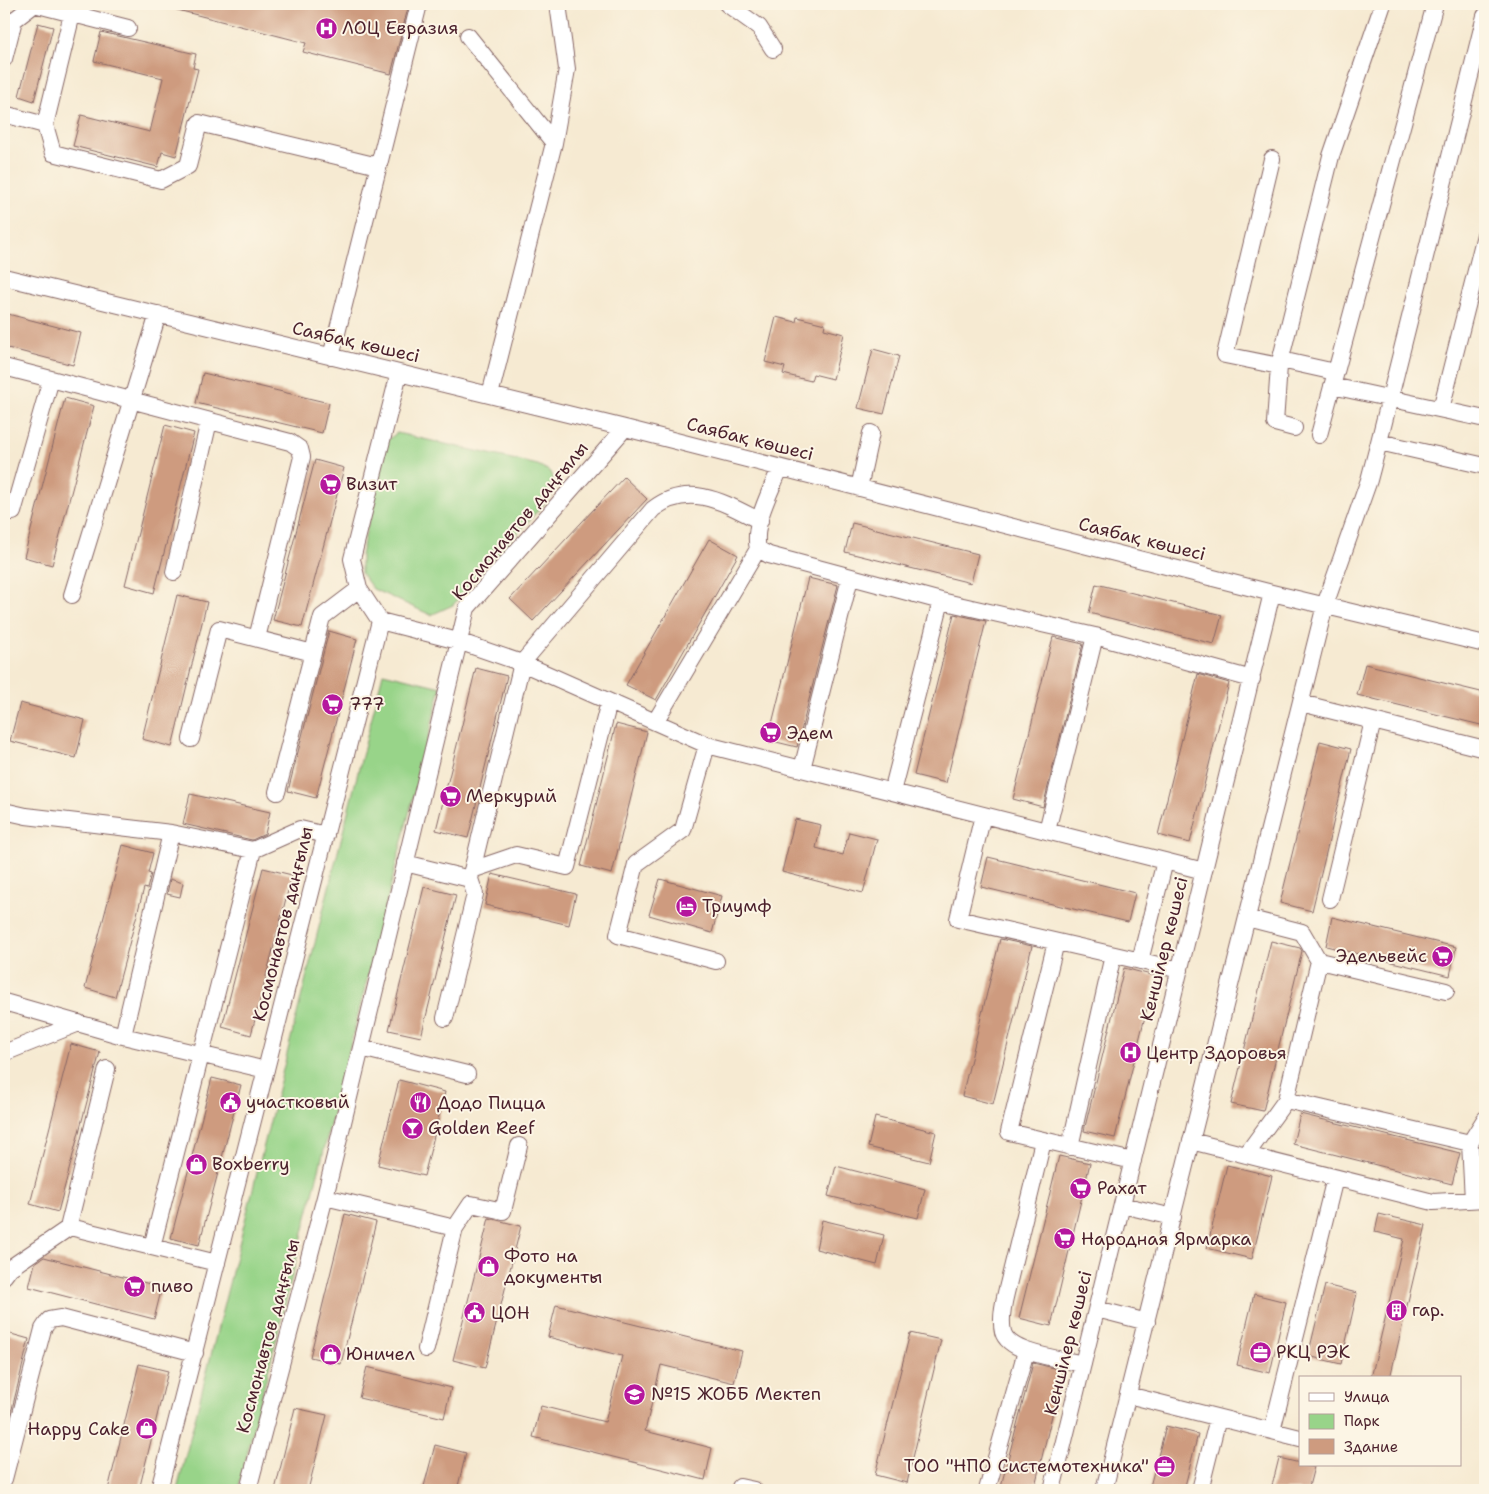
<svg xmlns="http://www.w3.org/2000/svg" width="1489" height="1494" font-family="'Shantell Sans',sans-serif">
	<style>
		.green { fill: #98d489; stroke: #717a5a }
		.building { fill: #ce9b7f }
		.lines { fill: none; stroke-linecap: round; stroke-linejoin: round }
		.minor-casing { stroke: #866665; stroke-width: 18 }
		.minor { stroke: #fff; stroke-width: 16 }
		.labels { text-anchor: middle; dominant-baseline: central; stroke-width: 4; stroke-linejoin: round; paint-order: stroke }
		.poi-label { font-size: 18px; fill: #4a1f2b; stroke: #fcf5e5; text-anchor: start }
		.street-label { font-size: 18px; fill: #4a1f2b; stroke: #fcf5e5 }
	</style>
	<rect width="100%" height="100%" fill="#fcf5e5"/>
	<filter id="ink" filterUnits="userSpaceOnUse"><feTurbulence type="fractalNoise" baseFrequency=".02" numOctaves="2"/><feDisplacementMap in="SourceGraphic" scale="10" xChannelSelector="R" yChannelSelector="G"/><feConvolveMatrix kernelMatrix="1 2 1 2 8 2 1 2 1" color-interpolation-filters="sRGB"/></filter>
	<filter id="wash" filterUnits="userSpaceOnUse"><feTurbulence type="fractalNoise" baseFrequency=".0096" numOctaves="4" result="noise"/><feDisplacementMap in="SourceGraphic" scale="20" xChannelSelector="R" yChannelSelector="G"/><feGaussianBlur stdDeviation="1.12" result="paint"/><feColorMatrix in="noise" values="0 0 0 0 0 0 0 0 0 0 0 0 0 0 0 0 0 1.4 0 .05"/><feComposite in="paint" operator="in"/></filter>
	<g filter="url(#wash)">
		<rect width="100%" height="100%" fill="#f6ead2"/>
		<!-- green -->
		<path class="green" d="M397,433l141,32 13,7 5,13 -4,10 -99,110 -22,10 -58,-26 -12,-16v-18l25,-114z
			M383,673l58,14 -203,803h-61z"/>
		<g id="blocks">
			<!-- building -->
			<path class="building" d="M171,4h238l-18,70 -88,-22 3,-9 -136,-35z
				M38,23l15,4 -19,74 -15,-5z
				M101,32l95,22 -3,14 5,1 -22,87 -14,-4 -4,15 -85,-21 8,-31 69,17 13,-54 -69,-17z
				M4,313l77,20 -8,32 -69,-18z
				M776,317l20,5 1,-5 28,7 -1,5 20,5 -11,45 -20,-5 -2,7 -28,-7 2,-7 -20,-5z
				M873,349l26,7 -15,58 -26,-6z
				M203,373l126,30 -7,30 -126,-30z
				M65,398l29,8 -42,159 -28,-8z
				M165,425l29,8 -40,160 -29,-8z
				M315,460l29,8 -42,159 -29,-7z
				M624,477l23,22 -114,122 -23,-22z
				M852,523l126,31 -7,29 -126,-31z
				M709,539l29,16 -82,145 -30,-15z
				M808,578l30,7 -41,162 -29,-7z
				M1096,584l126,31 -8,29 -125,-31z
				M177,595l30,7 -35,145 -30,-8z
				M954,614l32,7 -40,162 -32,-8z
				M329,631l28,8 -41,159 -28,-7z
				M1053,637l30,7 -40,163 -30,-8z
				M1365,664l120,29v33l-128,-31z
				M476,668l31,8 -39,162 -32,-8z
				M1198,674l31,9 -39,160 -32,-8z
				M20,703l65,17 -9,38 -66,-17z
				M616,724l31,8 -35,142 -31,-8z
				M1320,741l31,8 -39,162 -32,-8z
				M190,794l80,18 -5,22 -13,6 -69,-16z
				M795,819l26,6 -5,23 27,7 6,-23 28,7 -14,54 -81,-21z
				M123,845l30,8 -5,20 3,1 -4,15 -3,-1 -29,109 -30,-9z
				M988,857l147,36 -7,29 -147,-35z
				M263,868l29,7 -41,160 -29,-8z
				M492,874l84,20 -7,31 -84,-20z
				M170,879l13,4 -3,14 -13,-3z
				M660,879l62,17 -10,37 -63,-18z
				M424,887l32,8 -35,142 -32,-7z
				M1332,917l124,30 -6,29 -124,-30z
				M1000,939l32,7 -39,158 -31,-8z
				M1271,941l29,7 2,3 -39,160 -32,-7z
				M1124,968l31,8 -40,162 -31,-7z
				M71,1044l29,8 -42,160 -28,-8z
				M212,1078l29,7 -42,160 -28,-7z
				M399,1080l46,12 -21,84 -46,-11z
				M1300,1114l160,39 -8,31 -159,-40z
				M875,1117l61,15 -7,30 -61,-15z
				M1059,1156l31,7 -39,163 -32,-8z
				M1227,1165l45,11 -20,83 -45,-11z
				M836,1166l89,23 -7,29 -90,-22z
				M345,1214l31,8 -35,142 -31,-7z
				M1379,1214l47,11 -36,153h-19l33,-139 -29,-7z
				M489,1218l32,8 -36,142 -32,-8z
				M822,1220l62,15 -7,30 -61,-16z
				M44,1257l118,30 -8,32 -125,-32 6,-24z
				M1325,1285l32,8 -16,71 -33,-8z
				M1254,1294l32,8 -16,71 -33,-8z
				M556,1305l186,46 -8,32 -73,-18 -16,66 67,17 -7,32 -172,-43 8,-31 64,16 17,-66 -74,-19z
				M4,1332l25,7 -20,82h-5z
				M910,1333l31,7 -34,143 -32,-8z
				M1033,1363l30,7 -29,120h-34z
				M139,1364l29,7 -29,119h-31z
				M367,1367l84,21 -7,30 -85,-20z
				M295,1408l32,7 -19,75h-33z
				M1166,1426l32,8 -14,56h-35z
				M435,1445l31,8 -9,37h-34z
				M1279,1458l21,5v2l14,2 -6,23h-37z"/>
		</g>
	</g>
	<g filter="url(#ink)">
		<use href="#blocks" fill-opacity="0" stroke="#866665" stroke-width="1"/>
		<g class="lines">
			<defs>
				<path id="minor" d="M34,4l94,24
					M727,4l32,23 14,22
					M468,36l86,107 -64,252
					M4,59l10,-39 21,-16
					M4,114l41,11 8,28 108,27 27,-14 11,-43 179,43
					M45,125l27,-111
					M554,143l13,-74 -9,-65
					M1272,159l-47,196 54,11
					M4,277l621,151 647,165 213,51
					M331,357l88,-353
					M1281,360l54,12
					M4,367l47,12 -38,133
					M51,379l239,63 10,7 2,8 -45,181
					M1332,386l153,33
					M1441,409l44,-174
					M1294,428l-19,-5 4,-57 52,-210 52,-152
					M1319,435l116,-431
					M1379,442l106,24
					M780,468c-9,23 -28,56 -22,81l11,6 172,46 154,35 157,43
					M859,488l12,-55
					M174,572l35,-151
					M72,595l86,-281
					M380,621l78,20 64,22 185,82 497,126
					M1301,703l184,46
					M655,722l103,-173
					M191,739l28,-110 94,24
					M707,745l-24,85 -47,34 -18,71 98,26
					M802,769l48,-191
					M277,792l45,-175 37,-28
					M892,792l49,-191
					M4,811l22,5 145,17
					M983,815l-25,104 222,51
					M1047,831l48,-195
					M405,863l65,16
					M472,870l44,-15 51,12 42,-165
					M1330,899l43,-178
					M1247,918l55,14 17,29
					M1056,942l-47,190 124,29
					M1140,961l25,-100
					M1446,991l-127,-30 -33,139 184,43 15,-24
					M4,1002l119,34 143,34
					M445,1018l30,-124 -5,-15 52,-216 131,-154c36,-28 72,-6 107,12
					M123,1036l48,-203 82,17 47,-21 26,6
					M361,1048l106,26
					M4,1053l75,-30
					M107,1069l-38,155 1,3 147,36
					M1043,1141l-37,152c-3,12 -6,26 -3,39 6,22 60,27 80,32
					M1191,1141l242,61 52,-3
					M1470,1143l3,57
					M1070,1147l43,-192
					M1246,1155l40,-55
					M325,1197l130,31 -29,121
					M1122,1205l51,12
					M455,1228l16,-24 32,7 16,-65
					M152,1247l101,-397
					M4,1276l6,-8 60,-41
					M1097,1309l50,13
					M1128,1395l172,43
					M1272,1431l63,-253
					M4,1479l39,-150 6,-9 12,-2 134,35
					M740,1487l14,3
					M159,1490l221,-869 -21,-32 -7,-30 47,-186
					M248,1490l77,-293 142,-589 158,-180
					M987,1490l39,-139
					M1052,1490l220,-897
					M1104,1490l221,-885 44,-125 10,-38 106,-426
					M1200,1490l18,-72"/>
			</defs>
			<!-- minor casing -->
			<use href="#minor" class="minor-casing"/>
			<!-- minor -->
			<use href="#minor" class="minor"/>
		</g>
	</g>
	<!-- icons -->
	<defs>
		<symbol id="hospital-disc" viewBox="-11 -11 22 22"><circle r="9.5" fill="#b5179e" stroke="#fcf5e5"/><path d="M-5-5h3v3.5h4V-5h3V5h-3V1.5h-4V5h-3Z" fill="#fff"/></symbol>
		<symbol id="supermarket-disc" viewBox="-11 -11 22 22"><circle r="9.5" fill="#b5179e" stroke="#fcf5e5"/><path d="M-6-5.5h2.5l.6 2H6L4.5 2H-2.5L-4.4-4H-6ZM-1.5 3.2a1.3 1.3 0 1 0 .1 0ZM3 3.2a1.3 1.3 0 1 0 .1 0Z" fill="#fff"/></symbol>
		<symbol id="hotel-disc" viewBox="-11 -11 22 22"><circle r="9.5" fill="#b5179e" stroke="#fcf5e5"/><path d="M-6-4.5h1.5V1H6V5H4.5V3h-9V5H-6ZM-4 0a1.8 1.8 0 1 1 3.6 0ZM.5 0V-2.5h3Q6-2.5 6 0Z" fill="#fff"/></symbol>
		<symbol id="civic-disc" viewBox="-11 -11 22 22"><circle r="9.5" fill="#b5179e" stroke="#fcf5e5"/><path d="M-.6-6.5H3V-4.5H.6V-3L4-1V1h2V6H-6V1h2V-1L-.6-3ZM-1.2 2.5V6h2.4V2.5Z" fill="#fff"/></symbol>
		<symbol id="restaurant-disc" viewBox="-11 -11 22 22"><circle r="9.5" fill="#b5179e" stroke="#fcf5e5"/><path d="M-5-6h1v4h1v-4h1v4h1v-4h1v5L-1.5 .5V6h-2V.5L-5-1ZM5-6V6H3V1.5H1.5Q1.5-4 5-6Z" fill="#fff"/></symbol>
		<symbol id="bar-disc" viewBox="-11 -11 22 22"><circle r="9.5" fill="#b5179e" stroke="#fcf5e5"/><path d="M-6-5H6L.8 .8V4.5H3.5V6h-7V4.5H-.8V.8Z" fill="#fff"/></symbol>
		<symbol id="shop-disc" viewBox="-11 -11 22 22"><circle r="9.5" fill="#b5179e" stroke="#fcf5e5"/><path d="M-5-2.5h2.3a2.7 3.5 0 0 1 5.4 0H5L5.5 6h-11ZM-1.5-2.5h3a1.5 2.3 0 0 0-3 0Z" fill="#fff"/></symbol>
		<symbol id="building-disc" viewBox="-11 -11 22 22"><circle r="9.5" fill="#b5179e" stroke="#fcf5e5"/><path d="M-4-6H4V6H1V3H-1V6H-4ZM-2.5-4.3h1.7v1.8h-1.7ZM.8-4.3h1.7v1.8H.8ZM-2.5-1h1.7V.8h-1.7ZM.8-1h1.7V.8H.8Z" fill="#fff"/></symbol>
		<symbol id="office-disc" viewBox="-11 -11 22 22"><circle r="9.5" fill="#b5179e" stroke="#fcf5e5"/><path d="M-6-3h4V-5.5h4V-3h4V5H-6ZM-1-4.5V-3h2v-1.5ZM-6 0V1H6V0Z" fill="#fff"/></symbol>
		<symbol id="school-disc" viewBox="-11 -11 22 22"><circle r="9.5" fill="#b5179e" stroke="#fcf5e5"/><path d="M0-5L7-2L0 1L-7-2ZM-4 1L0 2.5L4 1V4Q0 6-4 4Z" fill="#fff"/></symbol>
	</defs>
	<g fill-rule="evenodd">
		<use href="#hospital-disc" x="314" y="16" width="25" height="25"/>
		<use href="#supermarket-disc" x="318" y="472" width="25" height="25"/>
		<use href="#supermarket-disc" x="320" y="692" width="25" height="25"/>
		<use href="#supermarket-disc" x="758" y="720" width="25" height="25"/>
		<use href="#supermarket-disc" x="438" y="784" width="25" height="25"/>
		<use href="#hotel-disc" x="674" y="894" width="25" height="25"/>
		<use href="#supermarket-disc" x="1430" y="944" width="25" height="25"/>
		<use href="#hospital-disc" x="1118" y="1040" width="25" height="25"/>
		<use href="#civic-disc" x="218" y="1090" width="25" height="25"/>
		<use href="#restaurant-disc" x="408" y="1090" width="25" height="25"/>
		<use href="#bar-disc" x="400" y="1116" width="25" height="25"/>
		<use href="#shop-disc" x="184" y="1152" width="25" height="25"/>
		<use href="#supermarket-disc" x="1068" y="1176" width="25" height="25"/>
		<use href="#supermarket-disc" x="1052" y="1226" width="25" height="25"/>
		<use href="#shop-disc" x="476" y="1254" width="25" height="25"/>
		<use href="#supermarket-disc" x="122" y="1274" width="25" height="25"/>
		<use href="#building-disc" x="1384" y="1298" width="25" height="25"/>
		<use href="#civic-disc" x="462" y="1300" width="25" height="25"/>
		<use href="#office-disc" x="1248" y="1340" width="25" height="25"/>
		<use href="#shop-disc" x="318" y="1342" width="25" height="25"/>
		<use href="#school-disc" x="622" y="1382" width="25" height="25"/>
		<use href="#shop-disc" x="134" y="1416" width="25" height="25"/>
		<use href="#office-disc" x="1152" y="1454" width="25" height="25"/>
	</g>
	<g class="labels">
		<!-- poi labels -->
		<g class="poi-label">
			<text x="342" y="28">ЛОЦ Евразия</text>
			<text x="346" y="484">Визит</text>
			<text x="349" y="704">777</text>
			<text x="787" y="733">Эдем</text>
			<text x="466" y="796">Меркурий</text>
			<text x="702" y="906">Триумф</text>
			<text x="1427" y="956" text-anchor="end">Эдельвейс</text>
			<text x="1146" y="1053">Центр Здоровья</text>
			<text x="246" y="1102">участковый</text>
			<text x="437" y="1103">Додо Пицца</text>
			<text x="428" y="1128">Golden Reef</text>
			<text x="212" y="1164">Boxberry</text>
			<text x="1097" y="1188">Рахат</text>
			<text x="1081" y="1239">Народная Ярмарка</text>
			<text x="504" y="1256">Фото на<tspan x="504" dy="21">документы</tspan></text>
			<text x="151" y="1286">пиво</text>
			<text x="1412" y="1310">гар.</text>
			<text x="491" y="1313">ЦОН</text>
			<text x="1276" y="1352">РКЦ РЭК</text>
			<text x="346" y="1354">Юничел</text>
			<text x="651" y="1394">№15 ЖОББ Мектеп</text>
			<text x="130" y="1429" text-anchor="end">Happy Cake</text>
			<text x="1149" y="1466" text-anchor="end">ТОО "НПО Системотехника"</text>
		</g>
		<!-- street labels -->
		<g class="street-label">
			<text transform="translate(356 342) rotate(13)">Саябақ көшесі</text>
			<text transform="translate(750 439) rotate(14)">Саябақ көшесі</text>
			<text transform="translate(520 521) rotate(-50)">Космонавтов даңғылы</text>
			<text transform="translate(1142 539) rotate(14)">Саябақ көшесі</text>
			<text transform="translate(283 924) rotate(-76)">Космонавтов даңғылы</text>
			<text transform="translate(1164 949) rotate(-76)">Кеншілер көшесі</text>
			<text transform="translate(268 1336) rotate(-75)">Космонавтов даңғылы</text>
			<text transform="translate(1068 1343) rotate(-76)">Кеншілер көшесі</text>
		</g>
	</g>
	<!-- margin -->
	<rect width="1489" height="1494" fill="none" stroke="#fcf5e5" stroke-width="20"/>
	<!-- legend -->
	<rect x="1299" y="1376" width="162" height="90" fill="#fcf5e5" stroke="#b59f9b"/>
	<rect x="1309" y="1393" width="25" height="8" fill="#ffffff" stroke="#b59f9b"/>
	<text x="1344" y="1402" font-size="15" fill="#4a1f2b">Улица</text>
	<rect x="1309" y="1414" width="25" height="15" fill="#98d489" stroke="#b59f9b"/>
	<text x="1344" y="1426" font-size="15" fill="#4a1f2b">Парк</text>
	<rect x="1309" y="1439" width="25" height="15" fill="#ce9b7f" stroke="#b59f9b"/>
	<text x="1344" y="1452" font-size="15" fill="#4a1f2b">Здание</text>
</svg>
